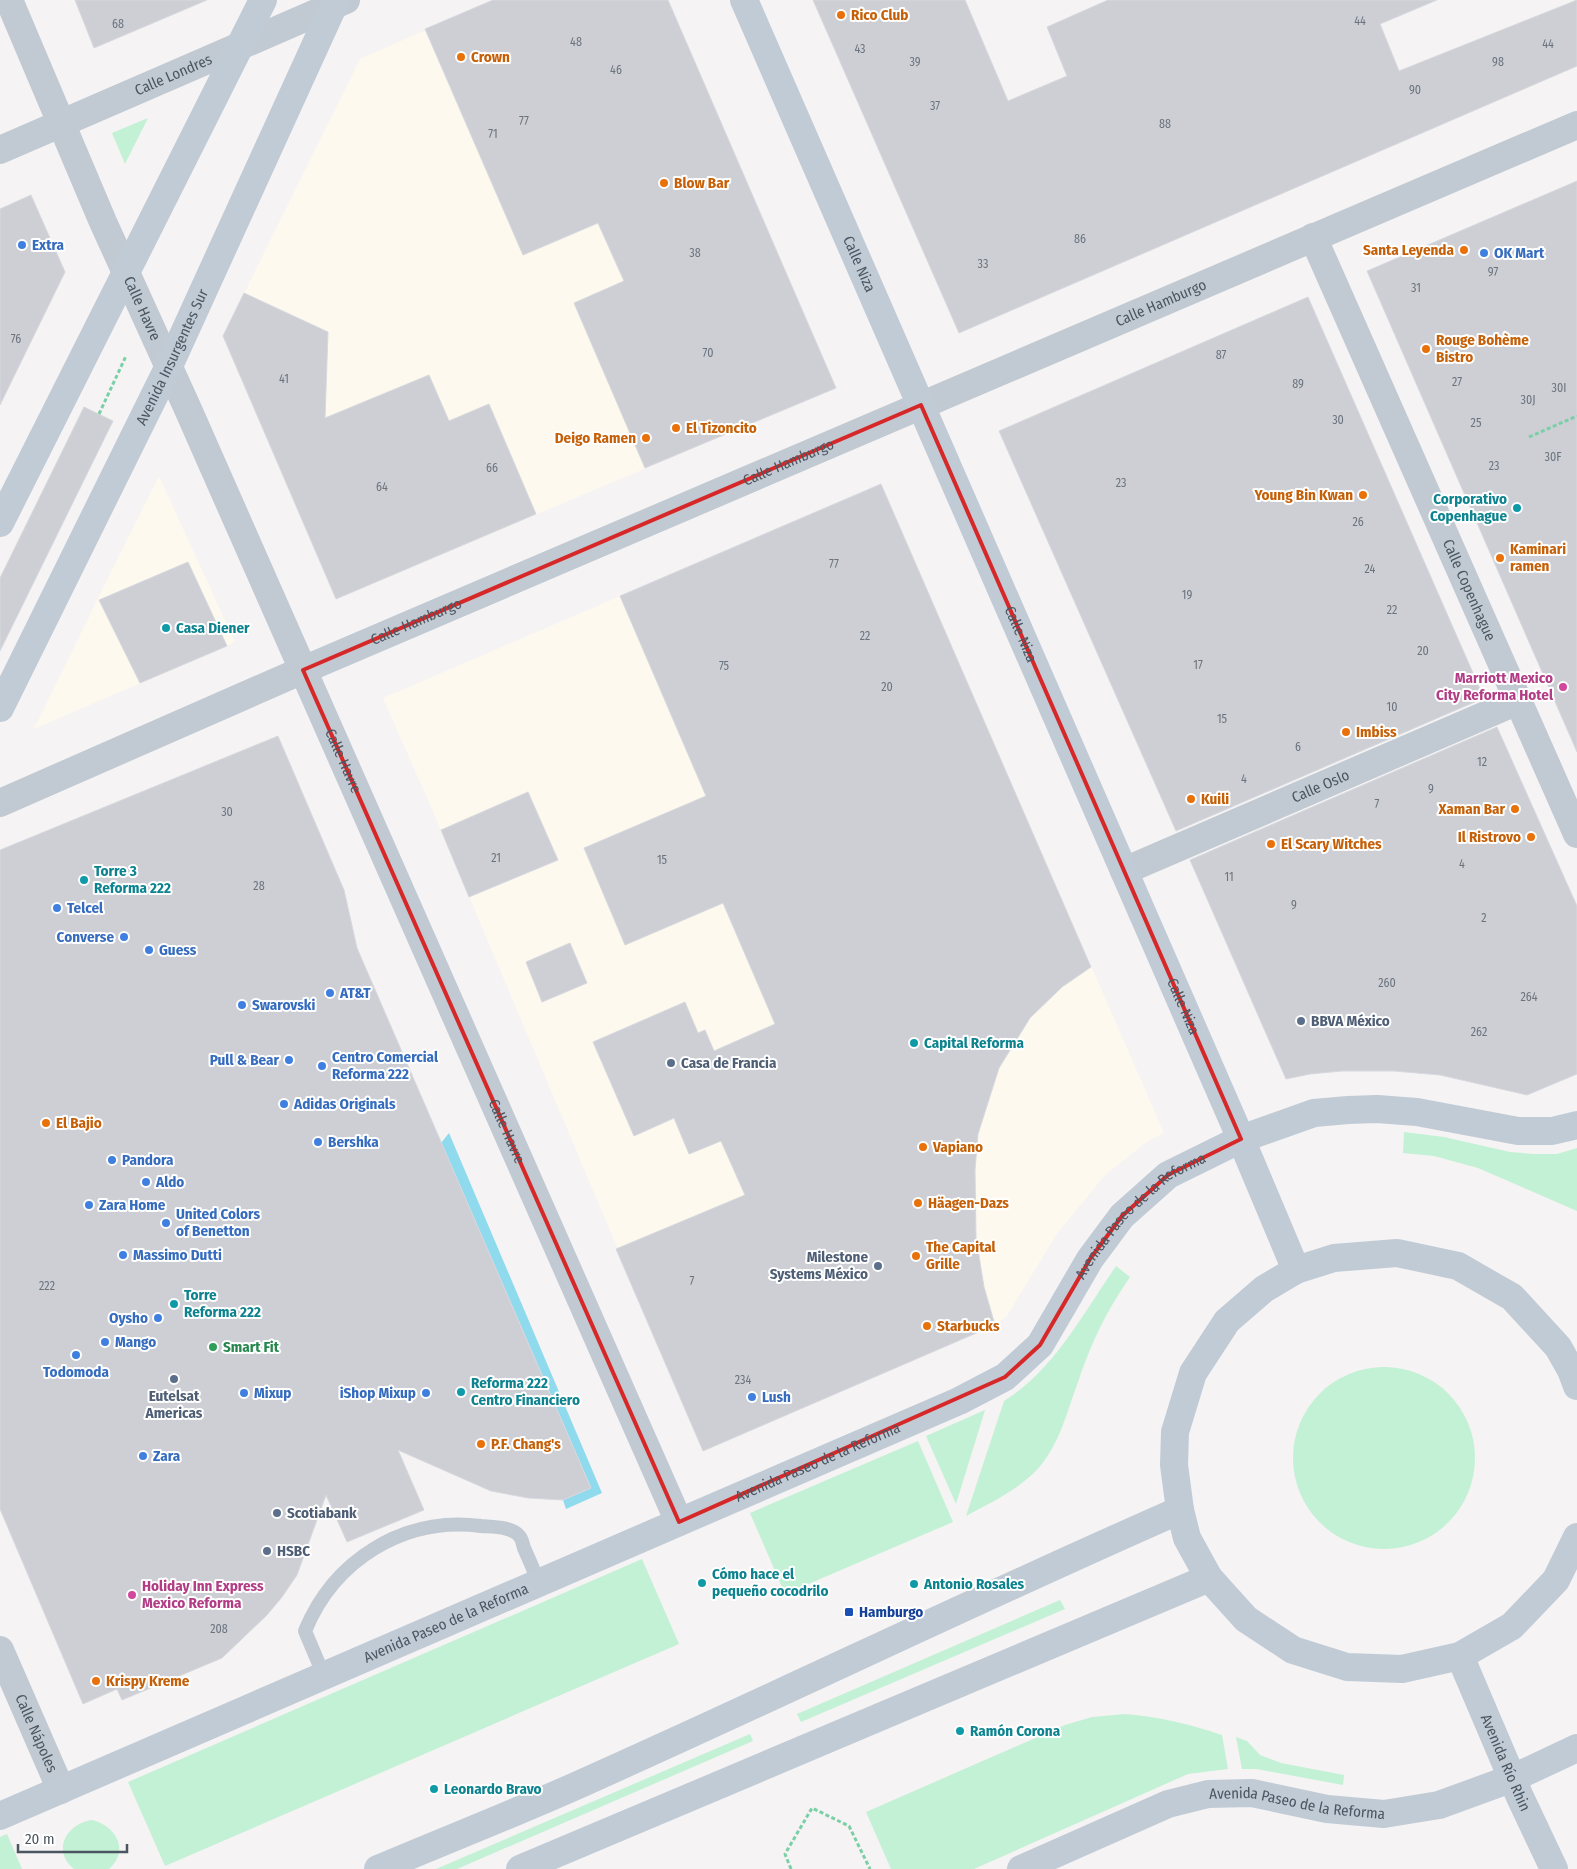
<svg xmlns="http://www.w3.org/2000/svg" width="1577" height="1869" font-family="'Fira Sans Condensed',sans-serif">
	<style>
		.commercial { fill: #fdf9ef }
		.green { fill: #c3f1d5 }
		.water { fill: #90daee }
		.building { fill: #cdcfd5; stroke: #d7d9de }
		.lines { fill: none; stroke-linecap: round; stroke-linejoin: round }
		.path { stroke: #7ad0a6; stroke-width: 3; stroke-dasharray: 4 2.5; stroke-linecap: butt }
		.lane { stroke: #c1cad2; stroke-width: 14 }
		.street { stroke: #c1cad2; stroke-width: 28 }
		.secondary { stroke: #c1cbd6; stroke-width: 28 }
		.marked { fill: none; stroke: #d62828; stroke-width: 4; stroke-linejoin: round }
		.food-dot { fill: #e8710a; stroke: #fff; stroke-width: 2 }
		.shop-dot { fill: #3f7fe0; stroke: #fff; stroke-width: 2 }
		.culture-dot { fill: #0f9aa8; stroke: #fff; stroke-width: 2 }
		.hotel-dot { fill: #d1479c; stroke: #fff; stroke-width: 2 }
		.service-dot { fill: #5c6f8a; stroke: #fff; stroke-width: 2 }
		.leisure-dot { fill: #2e9e5b; stroke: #fff; stroke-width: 2 }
		.transit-dot { fill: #1a4fb4; stroke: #fff; stroke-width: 2 }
		.labels { text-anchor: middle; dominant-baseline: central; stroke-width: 4; stroke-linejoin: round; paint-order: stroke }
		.number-label { font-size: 12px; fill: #6b747e }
		.food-label { font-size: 15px; font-weight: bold; fill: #c56008; stroke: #fff; text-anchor: start }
		.street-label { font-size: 15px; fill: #4a5661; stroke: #fff }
		.shop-label { font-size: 15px; font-weight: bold; fill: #366cbe; stroke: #fff; text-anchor: start }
		.culture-label { font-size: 15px; font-weight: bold; fill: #0d838f; stroke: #fff; text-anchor: start }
		.hotel-label { font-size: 15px; font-weight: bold; fill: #b23c85; stroke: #fff; text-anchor: end }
		.service-label { font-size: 15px; font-weight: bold; fill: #4e5e75; stroke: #fff; text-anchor: start }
		.leisure-label { font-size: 15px; font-weight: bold; fill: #27864d; stroke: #fff; text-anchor: start }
		.transit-label { font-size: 15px; font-weight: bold; fill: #164399; stroke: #fff; text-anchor: start }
	</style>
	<rect width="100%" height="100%" fill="#f5f3f3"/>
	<!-- commercial -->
	<path class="commercial" d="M494,0h174l168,388 -500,211 -113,-263 137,-277z
		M159,476l76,166 -201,87 68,-139z
		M881,484l283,649 -16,8 -43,34 -49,60 -49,81 -12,9 -292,126 -262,-621 -58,-132z"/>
	<!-- green -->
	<path class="green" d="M148,118l-23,46 -13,-31z
		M1404,1132l40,5 66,15 24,2h23l20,-6v63l-99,-43 -44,-12 -31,-3z
		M1116,1266l14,11c-24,35 -38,64 -52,105 -11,29 -17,58 -37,83 -19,23 -49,37 -75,51l38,-115c50,-31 79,-87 112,-135z
		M1293 1458a91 91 0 1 1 182 0a91 91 0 1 1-182 0Z
		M985,1410l-29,94 -30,-68z
		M918,1441l35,81 -168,72 -35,-81z
		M642,1559l37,85 -514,222 -37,-84z
		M1060,1600l5,9 -264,113 -4,-8z
		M1125,1714c35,3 64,10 97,21l6,34 -40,5 -214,95h-83l-25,-57 199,-87 27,-8z
		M750,1734l3,7 -296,128h-21z
		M1236,1737l11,4 13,14 21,8 63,12 -1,10 -87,-16h-14z
		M92,1820c24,6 38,30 17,49h-35c-23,-18 -7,-46 18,-49z
		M7,1834l15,35h-22v-32z"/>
	<!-- water -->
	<path class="water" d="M449,1133l153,360 -36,16 -3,-9 28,-12 -150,-345z"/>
	<!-- building -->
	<path class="building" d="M75,0h132l-113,48z
		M493,0h175l168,388 -191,80 -71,-165 50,-22 -26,-58 -75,32 -98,-226z
		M813,0h152l43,101 59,-25 -20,-49 61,-27h329l-57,24 19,47 178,-71v66l-618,267z
		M1577,181v571l-210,-481z
		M31,195l34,77 -65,133v-196z
		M244,293l84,39 -3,86 104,-43 20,46 40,-17 47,110 -200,85 -113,-263z
		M1308,297l176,401 -308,133 -177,-400z
		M84,407l29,14 -113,230v-73z
		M881,484l210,483 -29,20 -32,31 -31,50 -21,66 -3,36 1,67 8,50 11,38 -292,126 -87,-202 129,-54 -24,-54 -32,13 -15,-36 -40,18 -41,-94 92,-40 13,31 7,-3 9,21 61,-27 -52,-121 -98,42 -41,-97 122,-52 -86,-200z
		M188,562l39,84 -87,37 -41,-83z
		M1497,727l80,179v168l-50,21 -87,-20 -46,-4h-52l-32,3 -24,5 -96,-219z
		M278,736l66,154 13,58 234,540 -28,12 -35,-2 -37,-7 -93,-41 26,60 -77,32 -21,-47 -29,80 -15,22 -15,18 -45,43 -100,42 -5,-11 -34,15 -83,-195v-659z
		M528,792l30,68 -89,37 -28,-67z
		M570,943l17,40 -45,19 -16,-40z"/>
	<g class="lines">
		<!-- path -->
		<path class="path" d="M99,414l27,-58
			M1529,437l48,-21
			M791,1869l-6,-15 27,-46 37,18 21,43"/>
		<!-- lane -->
		<path class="lane" d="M324,1676l-19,-45c29,-71 99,-115 176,-105 12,1 31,0 39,11 2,2 3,8 4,11 5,11 10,23 15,35"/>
		<!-- street -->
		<g class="street">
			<path id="s1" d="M9,0l94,222 84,185 492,1115"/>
			<path id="s2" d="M0,150l346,-150"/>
			<path id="s3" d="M1313,237l264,597"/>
			<path id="s4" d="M0,803l303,-133 1274,-545"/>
			<path id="s5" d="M1124,871l394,-170"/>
			<path id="s6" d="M0,1650l61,140"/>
		</g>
		<!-- secondary -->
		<g class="secondary">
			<path id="s7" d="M744,0l497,1139 55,131"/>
			<path d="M0,523l263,-523"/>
			<path id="s8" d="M0,708l169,-342 167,-366"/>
			<path d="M1577,1386l-6,-16 -13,-23 -46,-50 -54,-31 -61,-13 -63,5 -38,12 -32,19 -37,32 -34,52 -18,59 -1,33 6,45 7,28 22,40 37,41 47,31 54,17 55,2 58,-13 52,-30 44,-46 21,-43"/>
			<path id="s9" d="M1460,1656l60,141 34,72"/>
			<path id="s10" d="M0,1816l959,-415 46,-24 35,-32 50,-86 32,-43 46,-41 73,-36 73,-26 34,-3 29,-1 40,3 101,19h34l25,-6"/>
			<path d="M378,1869c73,-31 148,-60 220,-93 194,-87 386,-180 582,-266"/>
			<path d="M520,1869l689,-291"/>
			<path id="s11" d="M1021,1869l147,-65 40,-10 44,-1 75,16 57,5 55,-9 74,-27 64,-30"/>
		</g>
	</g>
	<!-- marked area -->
	<path class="marked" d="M921,405l320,734 -73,36 -46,41 -32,43 -50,86 -35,32 -326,145 -376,-852z"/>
	<!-- markers -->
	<g class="food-dot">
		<circle cx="841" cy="15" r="5"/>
		<circle cx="461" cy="57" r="5"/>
		<circle cx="664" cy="183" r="5"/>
		<circle cx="1464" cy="250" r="5"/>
		<circle cx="1426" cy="349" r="5"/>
		<circle cx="676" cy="428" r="5"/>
		<circle cx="646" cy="438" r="5"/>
		<circle cx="1363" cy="495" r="5"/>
		<circle cx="1500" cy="558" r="5"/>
		<circle cx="1346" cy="732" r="5"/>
		<circle cx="1191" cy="799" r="5"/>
		<circle cx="1515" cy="809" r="5"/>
		<circle cx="1531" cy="837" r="5"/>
		<circle cx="1271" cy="844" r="5"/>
		<circle cx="46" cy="1123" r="5"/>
		<circle cx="923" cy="1147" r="5"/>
		<circle cx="918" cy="1203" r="5"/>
		<circle cx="916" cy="1256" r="5"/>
		<circle cx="927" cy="1326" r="5"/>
		<circle cx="481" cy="1444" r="5"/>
		<circle cx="96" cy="1681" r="5"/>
	</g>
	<g class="shop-dot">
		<circle cx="22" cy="245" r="5"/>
		<circle cx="1484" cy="253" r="5"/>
		<circle cx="57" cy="908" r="5"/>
		<circle cx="124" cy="937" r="5"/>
		<circle cx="149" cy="950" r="5"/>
		<circle cx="330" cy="993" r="5"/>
		<circle cx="242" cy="1005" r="5"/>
		<circle cx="289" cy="1060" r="5"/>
		<circle cx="322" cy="1066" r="5"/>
		<circle cx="284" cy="1104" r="5"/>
		<circle cx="318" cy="1142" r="5"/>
		<circle cx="112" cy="1160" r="5"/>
		<circle cx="146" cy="1182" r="5"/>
		<circle cx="89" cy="1205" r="5"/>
		<circle cx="166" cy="1223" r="5"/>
		<circle cx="123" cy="1255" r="5"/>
		<circle cx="158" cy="1318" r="5"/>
		<circle cx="105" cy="1342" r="5"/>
		<circle cx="76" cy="1355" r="5"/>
		<circle cx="244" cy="1393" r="5"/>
		<circle cx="426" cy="1393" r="5"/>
		<circle cx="752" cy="1397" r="5"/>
		<circle cx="143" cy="1456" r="5"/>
	</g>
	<g class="culture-dot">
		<circle cx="1517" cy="508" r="5"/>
		<circle cx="166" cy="628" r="5"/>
		<circle cx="84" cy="880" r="5"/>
		<circle cx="914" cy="1043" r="5"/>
		<circle cx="174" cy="1304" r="5"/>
		<circle cx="461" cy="1392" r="5"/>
		<circle cx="702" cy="1583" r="5"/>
		<circle cx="914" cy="1584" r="5"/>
		<circle cx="960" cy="1731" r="5"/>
		<circle cx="434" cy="1789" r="5"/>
	</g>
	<g class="hotel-dot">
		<circle cx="1563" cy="687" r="5"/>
		<circle cx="132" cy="1595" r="5"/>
	</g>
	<g class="service-dot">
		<circle cx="1301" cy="1021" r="5"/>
		<circle cx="671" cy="1063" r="5"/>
		<circle cx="878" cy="1266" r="5"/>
		<circle cx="174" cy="1379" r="5"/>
		<circle cx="277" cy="1513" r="5"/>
		<circle cx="267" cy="1551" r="5"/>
	</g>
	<circle class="leisure-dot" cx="213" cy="1347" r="5"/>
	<rect class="transit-dot" x="844" y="1607" width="10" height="10" rx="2.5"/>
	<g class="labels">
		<!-- number labels -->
		<g class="number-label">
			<text x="1360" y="21">44</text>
			<text x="118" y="24">68</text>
			<text x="576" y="42">48</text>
			<text x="1548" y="44">44</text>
			<text x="860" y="49">43</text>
			<text x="915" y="62">39</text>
			<text x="1498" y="62">98</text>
			<text x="616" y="70">46</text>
			<text x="1415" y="90">90</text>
			<text x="935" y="106">37</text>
			<text x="524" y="121">77</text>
			<text x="1165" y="124">88</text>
			<text x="493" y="134">71</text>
			<text x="1080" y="239">86</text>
			<text x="695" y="253">38</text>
			<text x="983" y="264">33</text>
			<text x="1493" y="272">97</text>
			<text x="1416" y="288">31</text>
			<text x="16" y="339">76</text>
			<text x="708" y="353">70</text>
			<text x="1221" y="355">87</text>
			<text x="284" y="379">41</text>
			<text x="1457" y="382">27</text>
			<text x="1298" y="384">89</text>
			<text x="1559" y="388">30I</text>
			<text x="1528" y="400">30J</text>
			<text x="1338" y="420">30</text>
			<text x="1476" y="423">25</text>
			<text x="1553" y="457">30F</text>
			<text x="1494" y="466">23</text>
			<text x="492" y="468">66</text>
			<text x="1121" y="483">23</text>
			<text x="382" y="487">64</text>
			<text x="1358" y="522">26</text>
			<text x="834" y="564">77</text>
			<text x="1370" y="569">24</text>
			<text x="1187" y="595">19</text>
			<text x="1392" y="610">22</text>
			<text x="865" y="636">22</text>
			<text x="1423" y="651">20</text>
			<text x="1198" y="665">17</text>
			<text x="724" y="666">75</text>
			<text x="887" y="687">20</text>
			<text x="1392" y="707">10</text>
			<text x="1222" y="719">15</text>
			<text x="1298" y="747">6</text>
			<text x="1482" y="762">12</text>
			<text x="1244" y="779">4</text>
			<text x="1431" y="789">9</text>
			<text x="1377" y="804">7</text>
			<text x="227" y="812">30</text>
			<text x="496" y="858">21</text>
			<text x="662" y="860">15</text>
			<text x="1462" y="864">4</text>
			<text x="1229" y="877">11</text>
			<text x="259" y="886">28</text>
			<text x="1294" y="905">9</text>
			<text x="1484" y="918">2</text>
			<text x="1387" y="983">260</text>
			<text x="1529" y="997">264</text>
			<text x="1479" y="1032">262</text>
			<text x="692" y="1281">7</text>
			<text x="47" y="1286">222</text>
			<text x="743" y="1380">234</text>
			<text x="219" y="1629">208</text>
		</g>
		<!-- food labels -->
		<g class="food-label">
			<text x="851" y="15">Rico Club</text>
			<text x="471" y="57">Crown</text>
			<text x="674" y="183">Blow Bar</text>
			<text x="1454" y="250" text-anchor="end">Santa Leyenda</text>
			<text x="1436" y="340">Rouge Bohème<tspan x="1436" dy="17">Bistro</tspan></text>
			<text x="686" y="428">El Tizoncito</text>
			<text x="636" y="438" text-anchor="end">Deigo Ramen</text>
			<text x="1353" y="495" text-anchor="end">Young Bin Kwan</text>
			<text x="1510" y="549">Kaminari<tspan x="1510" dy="17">ramen</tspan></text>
			<text x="1356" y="732">Imbiss</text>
			<text x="1201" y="799">Kuili</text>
			<text x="1505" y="809" text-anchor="end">Xaman Bar</text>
			<text x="1521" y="837" text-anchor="end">Il Ristrovo</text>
			<text x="1281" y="844">El Scary Witches</text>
			<text x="56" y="1123">El Bajio</text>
			<text x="933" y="1147">Vapiano</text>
			<text x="928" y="1203">Häagen-Dazs</text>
			<text x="926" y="1247">The Capital<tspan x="926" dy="17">Grille</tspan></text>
			<text x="937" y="1326">Starbucks</text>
			<text x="491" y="1444">P.F. Chang's</text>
			<text x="106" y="1681">Krispy Kreme</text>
		</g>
		<!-- street labels -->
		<g class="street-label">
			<text stroke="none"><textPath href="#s2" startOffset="189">Calle Londres</textPath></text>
			<text stroke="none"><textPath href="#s7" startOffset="288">Calle Niza</textPath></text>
			<text stroke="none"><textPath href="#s4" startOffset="1264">Calle Hamburgo</textPath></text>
			<text stroke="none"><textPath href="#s1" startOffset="336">Calle Havre</textPath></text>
			<text stroke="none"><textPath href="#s8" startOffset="391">Avenida Insurgentes Sur</textPath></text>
			<text stroke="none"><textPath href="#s4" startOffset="859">Calle Hamburgo</textPath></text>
			<text stroke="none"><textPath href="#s3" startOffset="386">Calle Copenhague</textPath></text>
			<text stroke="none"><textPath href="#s4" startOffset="454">Calle Hamburgo</textPath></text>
			<text stroke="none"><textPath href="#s7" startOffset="692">Calle Niza</textPath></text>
			<text stroke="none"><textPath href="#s1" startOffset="831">Calle Havre</textPath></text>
			<text stroke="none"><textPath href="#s5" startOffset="214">Calle Oslo</textPath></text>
			<text stroke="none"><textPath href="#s7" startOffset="1098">Calle Niza</textPath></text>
			<text stroke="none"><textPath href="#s1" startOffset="1236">Calle Havre</textPath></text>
			<text stroke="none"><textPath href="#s10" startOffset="1311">Avenida Paseo de la Reforma</textPath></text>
			<text stroke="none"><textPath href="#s10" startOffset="891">Avenida Paseo de la Reforma</textPath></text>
			<text stroke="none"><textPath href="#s10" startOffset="486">Avenida Paseo de la Reforma</textPath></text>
			<text stroke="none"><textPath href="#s6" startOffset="91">Calle Nápoles</textPath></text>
			<text stroke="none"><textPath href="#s9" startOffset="116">Avenida Río Rhin</textPath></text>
			<text stroke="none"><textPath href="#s11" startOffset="292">Avenida Paseo de la Reforma</textPath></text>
		</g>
		<!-- shop labels -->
		<g class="shop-label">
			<text x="32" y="245">Extra</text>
			<text x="1494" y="253">OK Mart</text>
			<text x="67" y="908">Telcel</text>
			<text x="114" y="937" text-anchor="end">Converse</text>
			<text x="159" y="950">Guess</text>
			<text x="340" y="993">AT&amp;T</text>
			<text x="252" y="1005">Swarovski</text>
			<text x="332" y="1057">Centro Comercial<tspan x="332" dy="17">Reforma 222</tspan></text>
			<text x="279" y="1060" text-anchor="end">Pull &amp; Bear</text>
			<text x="294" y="1104">Adidas Originals</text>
			<text x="328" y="1142">Bershka</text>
			<text x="122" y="1160">Pandora</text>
			<text x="156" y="1182">Aldo</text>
			<text x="99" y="1205">Zara Home</text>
			<text x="176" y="1214">United Colors<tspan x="176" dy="17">of Benetton</tspan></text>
			<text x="133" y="1255">Massimo Dutti</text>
			<text x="148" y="1318" text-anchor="end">Oysho</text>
			<text x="115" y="1342">Mango</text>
			<text x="76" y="1372" text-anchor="middle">Todomoda</text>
			<text x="254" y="1393">Mixup</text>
			<text x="416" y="1393" text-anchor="end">iShop Mixup</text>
			<text x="762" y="1397">Lush</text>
			<text x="153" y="1456">Zara</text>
		</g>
		<!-- culture labels -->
		<g class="culture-label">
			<text x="1507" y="499" text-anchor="end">Corporativo<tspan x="1507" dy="17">Copenhague</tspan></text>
			<text x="176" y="628">Casa Diener</text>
			<text x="94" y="871">Torre 3<tspan x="94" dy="17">Reforma 222</tspan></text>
			<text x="924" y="1043">Capital Reforma</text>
			<text x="184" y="1295">Torre<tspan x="184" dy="17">Reforma 222</tspan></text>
			<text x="471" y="1383">Reforma 222<tspan x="471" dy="17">Centro Financiero</tspan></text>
			<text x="712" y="1574">Cómo hace el<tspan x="712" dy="17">pequeño cocodrilo</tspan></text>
			<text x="924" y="1584">Antonio Rosales</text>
			<text x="970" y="1731">Ramón Corona</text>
			<text x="444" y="1789">Leonardo Bravo</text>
		</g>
		<!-- hotel labels -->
		<g class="hotel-label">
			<text x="1553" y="678">Marriott Mexico<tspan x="1553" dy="17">City Reforma Hotel</tspan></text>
			<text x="142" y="1586" text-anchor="start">Holiday Inn Express<tspan x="142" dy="17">Mexico Reforma</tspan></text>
		</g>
		<!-- service labels -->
		<g class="service-label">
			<text x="1311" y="1021">BBVA México</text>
			<text x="681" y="1063">Casa de Francia</text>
			<text x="868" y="1257" text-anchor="end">Milestone<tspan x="868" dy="17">Systems México</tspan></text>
			<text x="174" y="1396" text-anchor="middle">Eutelsat<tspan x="174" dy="17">Americas</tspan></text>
			<text x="287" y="1513">Scotiabank</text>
			<text x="277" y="1551">HSBC</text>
		</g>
		<!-- leisure labels -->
		<g class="leisure-label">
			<text x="223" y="1347">Smart Fit</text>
		</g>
		<!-- transit labels -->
		<g class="transit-label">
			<text x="859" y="1612">Hamburgo</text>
		</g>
	</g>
	<!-- scale -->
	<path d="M18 1844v8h109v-8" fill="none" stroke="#4a5661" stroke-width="2.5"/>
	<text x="25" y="1844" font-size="15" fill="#4a5661" stroke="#ffffff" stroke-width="4" paint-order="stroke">20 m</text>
</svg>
